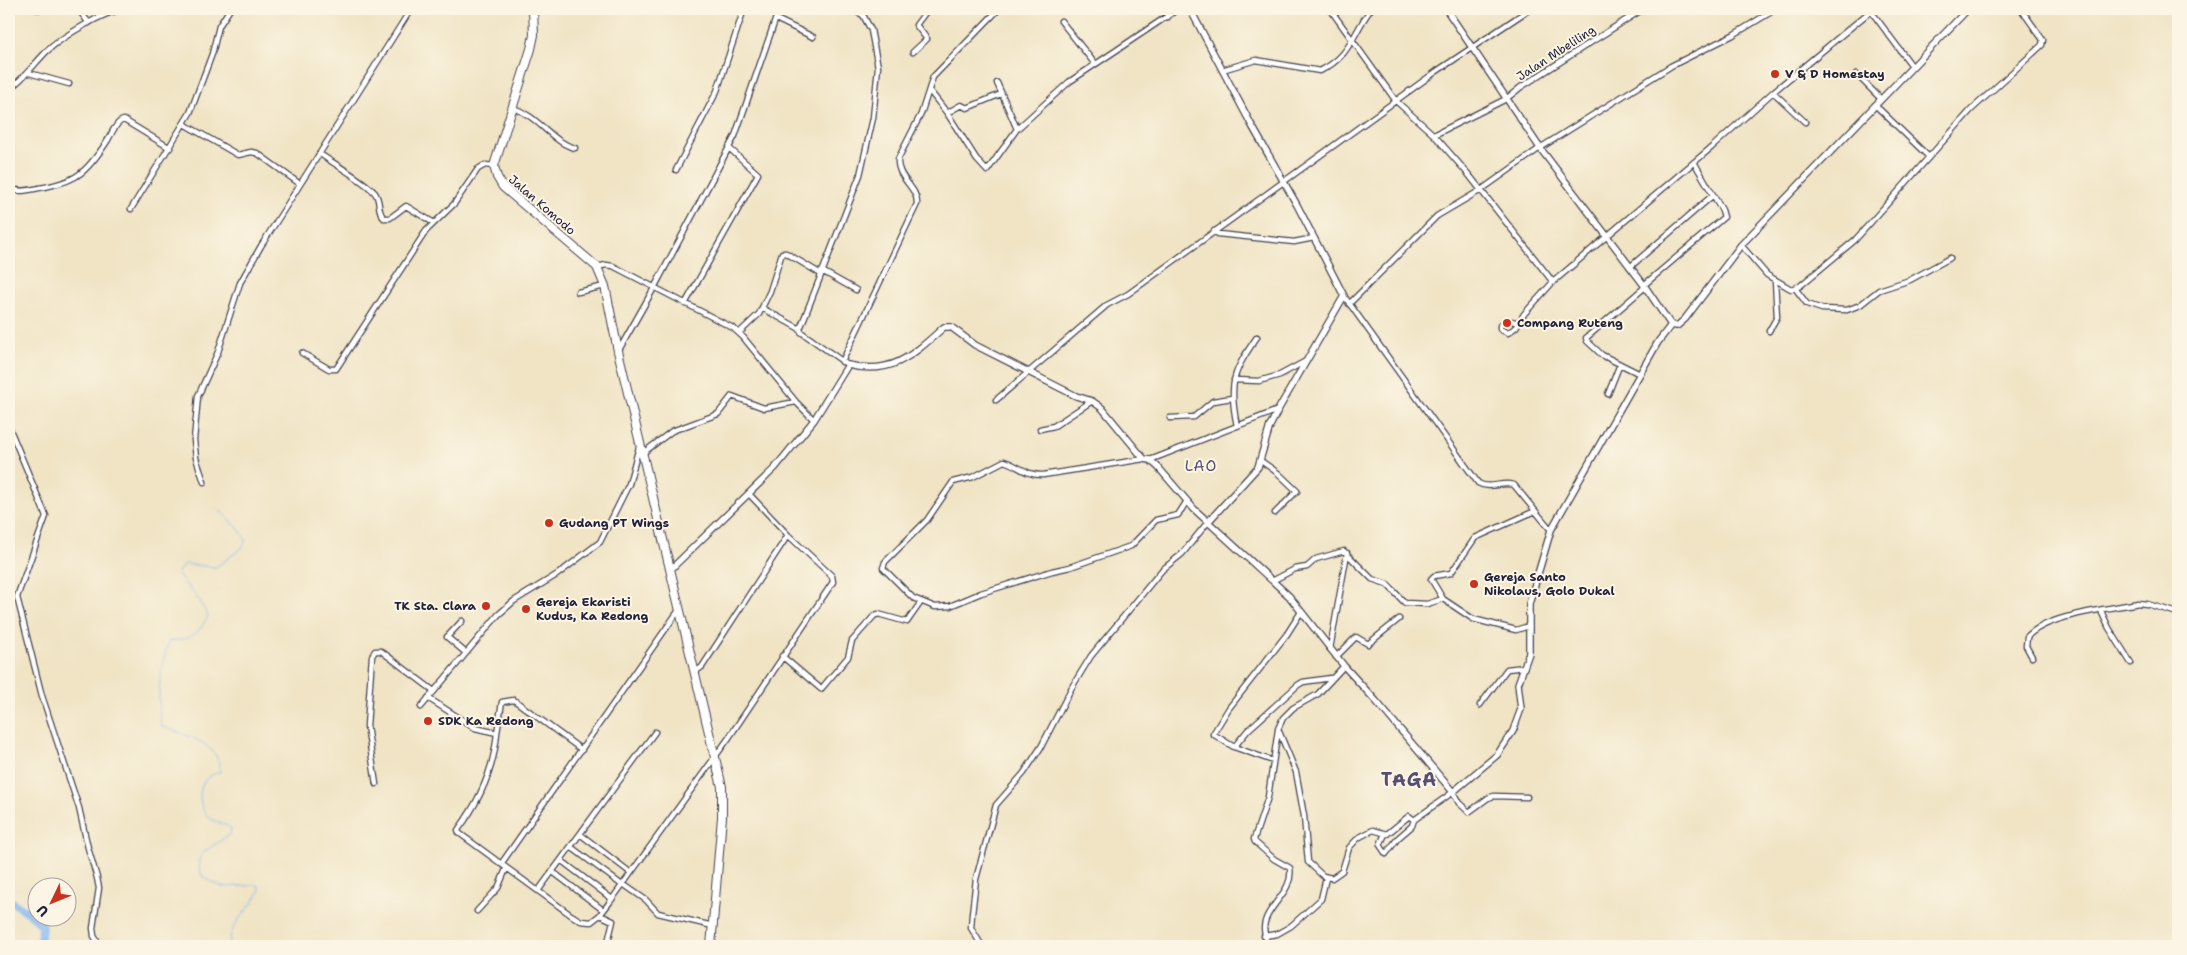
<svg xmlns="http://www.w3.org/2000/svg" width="2187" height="955" font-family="'Shantell Sans',sans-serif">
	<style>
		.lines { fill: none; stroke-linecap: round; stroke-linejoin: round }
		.stream { stroke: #85b7f2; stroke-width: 1 }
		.river { stroke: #85b7f2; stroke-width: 8 }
		.minor-casing { stroke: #413f50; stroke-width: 7 }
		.tertiary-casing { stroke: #413f50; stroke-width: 8 }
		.trunk-casing { stroke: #413f50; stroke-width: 10 }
		.minor { stroke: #fff; stroke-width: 4.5 }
		.tertiary { stroke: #fff; stroke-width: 5.5 }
		.trunk { stroke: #fff; stroke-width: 8 }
		.poi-dot { fill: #c8321e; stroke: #fcf5e5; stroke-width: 2 }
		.labels { text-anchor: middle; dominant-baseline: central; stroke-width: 4; stroke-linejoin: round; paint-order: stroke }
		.street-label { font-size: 12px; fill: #22223b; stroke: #fcf5e5 }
		.poi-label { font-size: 12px; font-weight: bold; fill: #22223b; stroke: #fcf5e5; text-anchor: start }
		.quarter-label { font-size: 15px; letter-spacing: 1px; fill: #574e73; stroke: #fcf5e5 }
		.district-label { font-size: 18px; font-weight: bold; letter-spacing: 1px; fill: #574e73; stroke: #fcf5e5 }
	</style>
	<rect width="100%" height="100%" fill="#fcf5e5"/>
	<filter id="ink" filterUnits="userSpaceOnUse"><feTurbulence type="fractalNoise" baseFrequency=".02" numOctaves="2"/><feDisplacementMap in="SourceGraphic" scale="10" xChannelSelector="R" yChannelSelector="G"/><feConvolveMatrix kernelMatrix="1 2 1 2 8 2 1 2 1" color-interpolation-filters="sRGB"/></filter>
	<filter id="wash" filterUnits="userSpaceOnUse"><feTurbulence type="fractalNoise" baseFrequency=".0096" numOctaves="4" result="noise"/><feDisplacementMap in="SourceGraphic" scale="20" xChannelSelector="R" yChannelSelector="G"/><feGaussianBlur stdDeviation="1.12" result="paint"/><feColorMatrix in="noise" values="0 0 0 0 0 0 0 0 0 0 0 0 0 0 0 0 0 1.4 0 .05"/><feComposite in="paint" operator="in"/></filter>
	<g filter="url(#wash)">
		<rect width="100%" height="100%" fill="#f0e4c5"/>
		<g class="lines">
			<!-- stream -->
			<path class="stream" d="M217,508l22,21 7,11 -4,8 -26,19 -32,-3 -7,10 22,26 9,16c-10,20 -18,23 -39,25 -9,27 -13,57 -8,85 22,9 60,16 59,46 -6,2 -12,3 -16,10 -7,9 -4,29 6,36 6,5 15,6 21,10l-1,6 -26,18 -5,7v9l4,9 19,10 36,-2 2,5c-9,19 -31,33 -31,56"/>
			<!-- river -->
			<path class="river" d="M9,900l23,15 10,11 -2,20"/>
		</g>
	</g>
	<g filter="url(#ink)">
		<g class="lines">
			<defs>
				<path id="minor" d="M36,9h5
					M78,9l11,14
					M1164,9l4,8
					M1330,9l66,92 38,34 35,40 84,107
					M1871,11l41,55
					M776,19l37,18
					M1061,21l34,43
					M913,52l14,-13 -11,-14 12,-16
					M1222,70l34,-10 64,11c32,-16 32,-37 51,-62
					M29,73l40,11
					M1856,74l25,25
					M997,83l20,46
					M9,89c15,-10 25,-25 38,-38 16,-15 56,-39 77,-42
					M929,90l18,23 30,47 10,11 30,-42 52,-47 109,-73
					M1773,92l32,30
					M1875,105l54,52
					M513,108c26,8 38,34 62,40
					M947,113l14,-8 6,3 34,-14
					M184,124l54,31 13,-3 6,1 43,31
					M1434,135l72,-36 15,-12 122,-78
					M320,154c14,10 44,26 55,39 6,8 2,19 9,25h6l16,-12 28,17
					M676,170l41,-79 27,-82
					M9,188c8,5 21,2 30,0 37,-6 47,-15 67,-45 5,-7 8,-18 15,-22l3,-1 46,28
					M131,209l59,-96 22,-59 7,-28 11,-17
					M1214,231l4,3 76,8 20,-4
					M1741,245l26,30 24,14 9,-3 55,-46 116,-130 71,-65 1,-5 -22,-31
					M597,267l9,-2 7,1 120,62 10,9 53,65 18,18
					M1630,267l82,-71
					M822,271l34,19
					M1644,285l80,-68 -2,-7 -28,-48
					M1795,288l12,16 15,5 25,1 13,-5 19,-15 31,-10 40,-22
					M578,292l27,-6
					M1344,296l134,187c12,7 24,-2 36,2l37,45
					M685,304l73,-130 -29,-26
					M1349,304l88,-88 44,-26 59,-42 131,-82 62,-31 43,-26
					M762,308l38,21
					M1518,323c-7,-3 -13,-4 -18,3v3l8,4 8,-6 8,-13 29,-32 159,-135 61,-55 100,-83
					M1769,331l8,-14 -2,-36
					M739,333l20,-19 11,-23 12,-38h4l35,21
					M619,350l35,-62 81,-152 44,-127
					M302,353l27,16h7l90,-138 28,-27 24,-35 7,-4 9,1
					M842,362l75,-158c1,-17 -21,-26 -19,-45l23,-45 12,-37 66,-68
					M845,363l-44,-31 -1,-3 60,-154 13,-57 5,-51 -7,-37 -8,-15 -12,-6
					M1640,374l-38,-19 -15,-14 -1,-3 59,-51
					M1234,380l25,1 21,-6 26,-14
					M1608,394l12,-30
					M996,400l111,-95 21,-11 309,-223 93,-62
					M1170,418l24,-1 19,-16 19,-3
					M1237,426c-9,-43 -4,-54 20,-89
					M9,427l37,89 -29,81 25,99 37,112 9,40 9,30 2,10 -6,40 1,8 6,10
					M1040,429l14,-3 38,-25
					M643,453l29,-22 46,-17 14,-18 32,12 32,-6
					M1144,459l-101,16c-16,1 -25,-10 -39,-14l-31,16 -20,5 -26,38 -42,42 -2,6 30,30 22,9 15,-1 31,-13 71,-22 18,-4 61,-21 25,-26 22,-5 9,-14
					M1150,460l128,-50
					M1261,461l17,12 19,18 -22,22
					M204,482l-8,-24 -2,-18 4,-44 20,-44 22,-69 21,-37 150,-237
					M1274,580l21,-11 12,-2 9,-8 28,-8 28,28 15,5 18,19 22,1 16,-5
					M2101,611l8,17 22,35
					M462,621l-15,16 19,16
					M1529,626l-13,4 -43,-11 -30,-20 -12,-20 3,-3 17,-3 24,-35 60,-27
					M1330,649l17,-96
					M782,656l39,33 27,-32 4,-16 22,-25 4,-2 29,8 14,-20
					M1336,657l20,-20 12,7 31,-25
					M2032,657l-6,-11 1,-9c19,-22 82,-28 111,-34l9,1 31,9
					M1344,666l-26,28 -25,14 -10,10 -5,11 18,43 8,44 4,46 15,14 9,2 10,-7 7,-23 9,-10 15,-8 14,4 22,-18 5,4
					M695,672l7,-5 86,-132 -39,-41
					M428,698l47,30 22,5c-3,35 -18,69 -39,97l1,3 112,82 10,6 10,1 9,-7 10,-13 118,-163 105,-157 -1,-6 -44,-41
					M1480,705l27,-36 17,-2
					M421,707l77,-92 16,-14 44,-27 42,-32 29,-58 10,-37
					M497,733l5,-31 12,-2 68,50
					M1234,747l14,-17 50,-45 5,-3 28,-4
					M1273,761l-39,-14 -21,-13 16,-26 58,-74 14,-22
					M376,784l-9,-58 5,-70 3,-5h6l53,40
					M580,834l51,39
					M1385,834l-5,11 6,9 12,-16 14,-12 2,-6 39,-28 6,11 10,9 19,-14 6,-2 33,1
					M571,847l51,38
					M562,861l50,38
					M501,864l178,-254
					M553,872l50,38
					M623,884l23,16 12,13 55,13
					M538,891l117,-159
					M477,911l21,-23 8,-19
					M600,915l13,6 -6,25
					M1264,936l13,-2 14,-8 30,-27 5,-21
					M1266,938c-11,-28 29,-42 24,-70l-16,-9 -19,-17 -1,-3 14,-42 10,-67
					M982,946l-11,-18 1,-14 4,-35 20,-74 28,-32 17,-26 31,-60 19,-31 71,-86 20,-16 26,-32"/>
				<path id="tertiary" d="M1190,9l61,115 46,81 47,91 -66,114 -8,16 -12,41 -50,55
					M1446,9l94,139 104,137 27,40
					M670,570l105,-102 39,-48 34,-55c44,11 65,-10 96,-38h7l24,18 101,51 16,5 10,7 42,51 6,1 8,7 36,42 95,87 55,70 32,35 77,91 44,-37 16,-24 8,-22 -3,-25 11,-31v-49l22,-74 107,-188 13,-17 6,1 8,-7 56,-74 227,-236"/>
				<path id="trunk" d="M533,9l1,26 -3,14 -37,117 3,11 6,10 94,80 8,19 13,65 104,436v30l-11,129"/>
			</defs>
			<!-- minor casing -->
			<use href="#minor" class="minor-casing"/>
			<!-- tertiary casing -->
			<use href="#tertiary" class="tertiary-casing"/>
			<!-- trunk casing -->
			<use href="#trunk" class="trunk-casing"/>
			<!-- minor -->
			<use href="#minor" class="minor"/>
			<!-- tertiary -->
			<use href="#tertiary" class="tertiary"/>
			<!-- trunk -->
			<use href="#trunk" class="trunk"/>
		</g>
	</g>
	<!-- markers -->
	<g class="poi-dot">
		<circle cx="1775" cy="74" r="5"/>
		<circle cx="1507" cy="323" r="5"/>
		<circle cx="549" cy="523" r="5"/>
		<circle cx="1474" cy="584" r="5"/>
		<circle cx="486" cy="606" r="5"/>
		<circle cx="526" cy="609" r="5"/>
		<circle cx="428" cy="721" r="5"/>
	</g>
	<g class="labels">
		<!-- street labels -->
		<g class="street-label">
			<text transform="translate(1556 53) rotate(-33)">Jalan Mbeliling</text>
			<text transform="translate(542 205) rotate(41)">Jalan Komodo</text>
		</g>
		<!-- poi labels -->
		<g class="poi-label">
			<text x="1785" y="74">V &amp; D Homestay</text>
			<text x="1517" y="323">Compang Ruteng</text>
			<text x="559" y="523">Gudang PT Wings</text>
			<text x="1484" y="577">Gereja Santo<tspan x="1484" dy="14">Nikolaus, Golo Dukal</tspan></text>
			<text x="536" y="602">Gereja Ekaristi<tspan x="536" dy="14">Kudus, Ka Redong</tspan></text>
			<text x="476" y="606" text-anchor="end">TK Sta. Clara</text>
			<text x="438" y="721">SDK Ka Redong</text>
		</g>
		<!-- quarter labels -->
		<g class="quarter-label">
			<text x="1201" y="466">LAO</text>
		</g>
		<!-- district labels -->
		<g class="district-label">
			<text x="1409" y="780">TAGA</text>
		</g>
	</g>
	<!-- margin -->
	<rect width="2187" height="955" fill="none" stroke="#fcf5e5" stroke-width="30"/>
	<!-- north arrow -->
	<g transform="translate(52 902) rotate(227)"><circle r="24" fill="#fcf5e5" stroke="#a5a1a1"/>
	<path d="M0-4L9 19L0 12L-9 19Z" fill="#c8321e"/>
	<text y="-8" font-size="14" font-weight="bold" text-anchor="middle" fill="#22223b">U</text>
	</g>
</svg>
